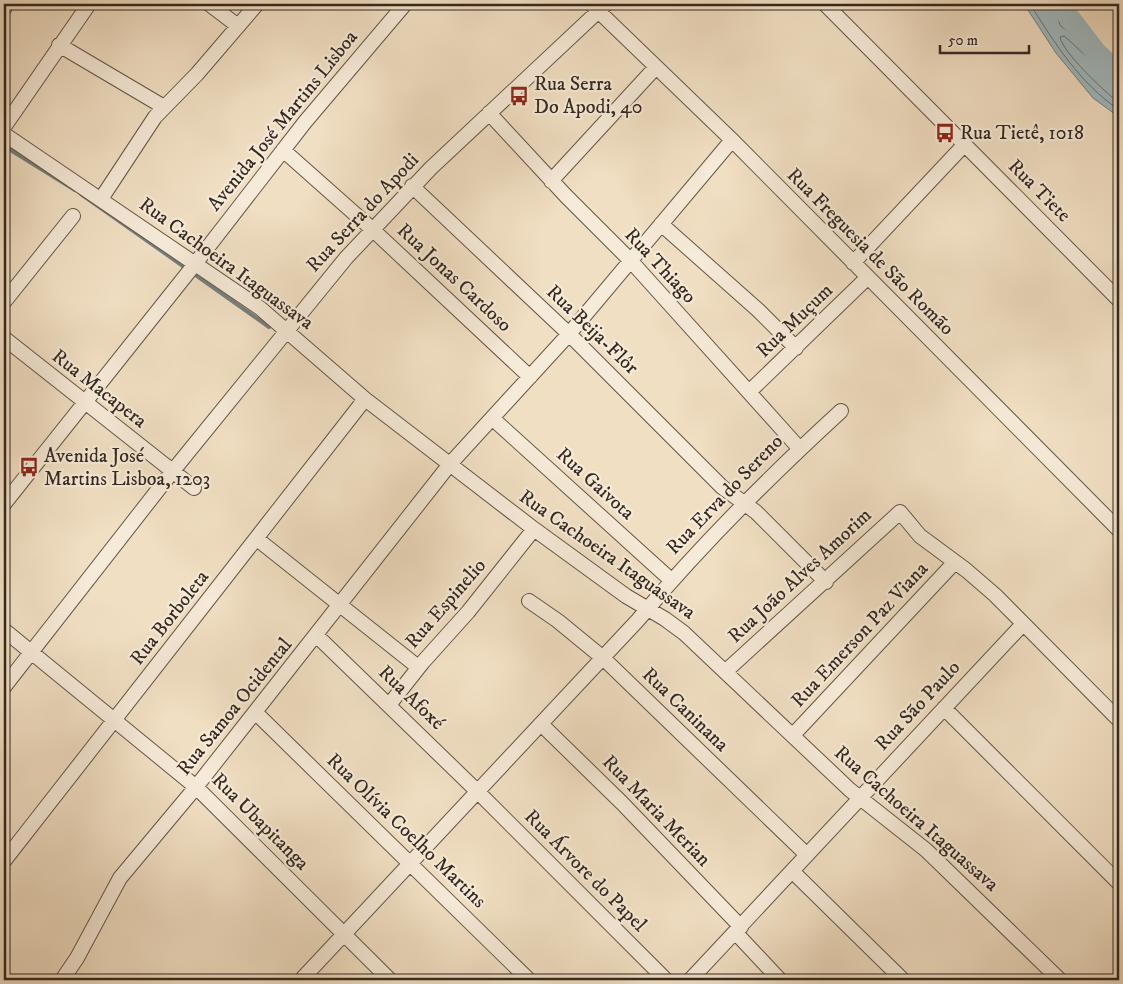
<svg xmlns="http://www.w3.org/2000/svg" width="1123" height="984" font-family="'IM FELL DW Pica',serif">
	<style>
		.water { fill: #a0babf; stroke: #75807f }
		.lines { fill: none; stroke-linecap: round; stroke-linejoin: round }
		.shore { stroke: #6a7270; stroke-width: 1 }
		.stream { stroke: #75807f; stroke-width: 4 }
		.river { stroke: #a0babf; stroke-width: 21 }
		.street-casing { stroke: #635649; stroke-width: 16 }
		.street { stroke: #f6ead8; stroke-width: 14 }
		.labels { text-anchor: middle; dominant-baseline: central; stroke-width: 4.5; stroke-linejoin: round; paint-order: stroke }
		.poi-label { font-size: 20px; fill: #342920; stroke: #f6ead8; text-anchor: start }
		.street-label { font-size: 20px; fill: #342920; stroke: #f6ead8 }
	</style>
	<rect width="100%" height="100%" fill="#f1dfc3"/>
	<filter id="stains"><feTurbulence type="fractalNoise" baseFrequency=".004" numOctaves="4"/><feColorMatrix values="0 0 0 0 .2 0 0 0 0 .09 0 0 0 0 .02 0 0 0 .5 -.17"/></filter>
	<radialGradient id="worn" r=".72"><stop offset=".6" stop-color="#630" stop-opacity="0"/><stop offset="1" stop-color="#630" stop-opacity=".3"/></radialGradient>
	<!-- water -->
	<path class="water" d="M1024,4h33l7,18 55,48v47l-26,-19 -37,-45z"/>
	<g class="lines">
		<!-- shore -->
		<path class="shore" d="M1030,4c26,41 49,78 89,106
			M1053,4l7,21 54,47 5,1
			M1119,79c-13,0 -43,-34 -55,-43l-4,1c3,16 45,55 59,66"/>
		<!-- stream -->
		<path class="stream" d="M4,146l71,44
			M81,194l188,133"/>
		<!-- river -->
		<path class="river" d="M1059,4l36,47 24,23"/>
		<defs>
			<path id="street" d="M209,4l29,22
				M591,4l141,136 387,390
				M825,4l294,296
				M4,9l3,-5
				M59,45l105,62
				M489,113l77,83 64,64 169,188
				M4,127l85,-123
				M4,134l256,174 105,91 169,130 92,67 39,23 19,14 166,157 76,60 134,130
				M283,150l89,79 158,148
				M551,181l105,-114
				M412,186l157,148 153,153 34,25 70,70
				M101,199l54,-82 42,-43 60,-70
				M661,224l97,86 38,38
				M853,263l112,-119
				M4,302l69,-86
				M4,338l190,150
				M749,392l118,-114
				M492,418l179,162
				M4,504l187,-235 114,-147 100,-118
				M257,539l161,128
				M529,601l29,20 45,37 204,197
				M4,630l192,157 194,193
				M317,636l160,155 189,189
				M726,671l174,-159 20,24 46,34 29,25 124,125
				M4,687l168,-215 174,-214 85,-90 175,-164
				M389,705l34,-43 45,-50 66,-83
				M944,708l175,175
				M255,712l274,268
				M541,724l81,79 119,124
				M793,735l162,-173
				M4,861l361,-462
				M792,871l111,109
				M735,932l45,48
				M62,980l15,-22 43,-80 76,-91 254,-323 119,-130 163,-194
				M301,980l337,-360c63,-75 131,-143 203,-209
				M690,980l333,-356"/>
		</defs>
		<!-- street casing -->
		<use href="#street" class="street-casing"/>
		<!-- street -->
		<use href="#street" class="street"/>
	</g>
	<!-- icons -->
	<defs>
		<symbol id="bus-bare" viewBox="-9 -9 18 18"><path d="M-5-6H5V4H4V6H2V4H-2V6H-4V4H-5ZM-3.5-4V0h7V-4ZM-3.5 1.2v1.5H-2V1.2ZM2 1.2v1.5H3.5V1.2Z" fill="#8f2418" stroke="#f6ead8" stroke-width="2.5" paint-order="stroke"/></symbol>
	</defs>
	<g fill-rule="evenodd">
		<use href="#bus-bare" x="505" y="82" width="28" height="28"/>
		<use href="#bus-bare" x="931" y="119" width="28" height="28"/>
		<use href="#bus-bare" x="15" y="453" width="28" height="28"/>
	</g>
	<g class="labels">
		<!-- poi labels -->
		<g class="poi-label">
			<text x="534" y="84">Rua Serra<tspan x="534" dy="23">Do Apodi, 40</tspan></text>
			<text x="960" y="133">Rua Tietê, 1018</text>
			<text x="44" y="456">Avenida José<tspan x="44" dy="23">Martins Lisboa, 1203</tspan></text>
		</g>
		<!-- street labels -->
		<g class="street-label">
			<text transform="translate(283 121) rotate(-51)">Avenida José Martins Lisboa</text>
			<text transform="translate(1039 191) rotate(45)">Rua Tiete</text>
			<text transform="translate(363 213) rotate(-47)">Rua Serra do Apodi</text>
			<text transform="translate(870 252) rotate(45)">Rua Freguesia de São Romão</text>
			<text transform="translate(226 264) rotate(36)">Rua Cachoeira Itaguassava</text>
			<text transform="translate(660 266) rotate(47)">Rua Thiago</text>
			<text transform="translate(454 278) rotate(43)">Rua Jonas Cardoso</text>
			<text transform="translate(795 321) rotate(-44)">Rua Muçum</text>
			<text transform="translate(592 330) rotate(44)">Rua Beija-Flôr</text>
			<text transform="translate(99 389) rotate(38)">Rua Macapera</text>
			<text transform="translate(595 484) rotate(42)">Rua Gaivota</text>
			<text transform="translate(725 495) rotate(-46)">Rua Erva do Sereno</text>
			<text transform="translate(607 555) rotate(35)">Rua Cachoeira Itaguassava</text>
			<text transform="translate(800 576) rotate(-43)">Rua João Alves Amorim</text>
			<text transform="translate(446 604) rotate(-49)">Rua Espinelio</text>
			<text transform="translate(170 618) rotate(-52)">Rua Borboleta</text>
			<text transform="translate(860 635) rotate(-47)">Rua Emerson Paz Viana</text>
			<text transform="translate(411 698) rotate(44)">Rua Afoxé</text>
			<text transform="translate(918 706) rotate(-47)">Rua São Paulo</text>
			<text transform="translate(235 707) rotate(-51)">Rua Samoa Ocidental</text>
			<text transform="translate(685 710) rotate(44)">Rua Caninana</text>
			<text transform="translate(656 811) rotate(46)">Rua Maria Merian</text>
			<text transform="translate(916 819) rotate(41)">Rua Cachoeira Itaguassava</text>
			<text transform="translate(260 822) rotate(45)">Rua Ubapitanga</text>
			<text transform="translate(406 831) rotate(44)">Rua Olívia Coelho Martins</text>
			<text transform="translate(585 871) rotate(45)">Rua Árvore do Papel</text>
		</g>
	</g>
	<!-- margin -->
	<rect width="1123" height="984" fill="none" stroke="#f1dfc3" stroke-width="20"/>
	<rect x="5" y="5" width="1113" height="974" fill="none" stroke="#342920" stroke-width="2.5"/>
	<rect x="10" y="10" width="1103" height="964" fill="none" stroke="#342920"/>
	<!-- scale -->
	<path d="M940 45v8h89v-8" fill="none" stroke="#342920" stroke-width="2.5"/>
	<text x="948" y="45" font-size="15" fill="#342920" stroke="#f6ead8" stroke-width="4" paint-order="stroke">50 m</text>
	<rect width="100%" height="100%" filter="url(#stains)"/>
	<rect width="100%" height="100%" fill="url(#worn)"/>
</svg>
